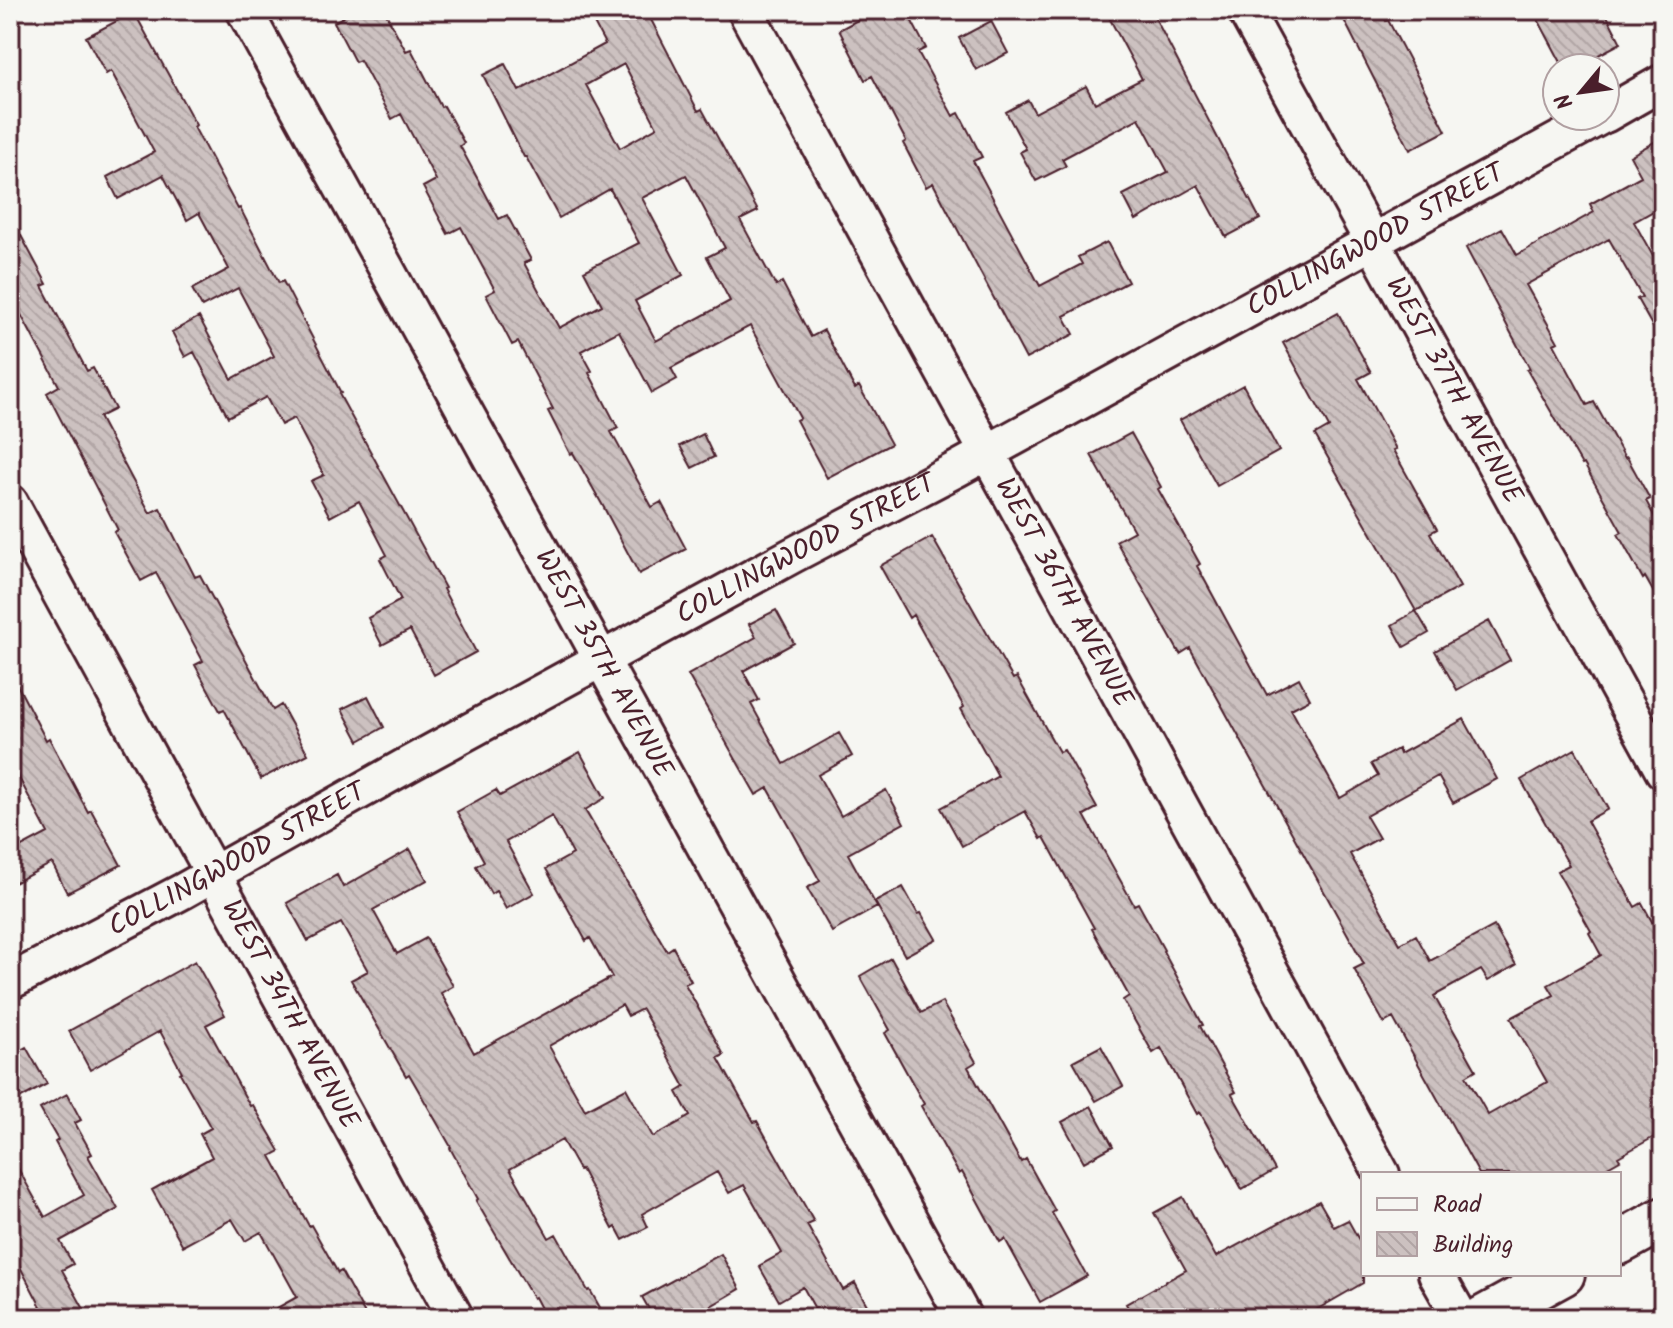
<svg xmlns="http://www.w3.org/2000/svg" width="1673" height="1328" font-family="Kalam,sans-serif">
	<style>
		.building { fill: url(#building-back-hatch); stroke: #4a1f2b; stroke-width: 2; fill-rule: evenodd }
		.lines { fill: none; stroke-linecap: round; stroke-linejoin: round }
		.minor-casing { stroke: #4a1f2b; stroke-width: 40 }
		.major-casing { stroke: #4a1f2b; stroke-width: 48 }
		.minor { stroke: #f6f6f2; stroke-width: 34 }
		.major { stroke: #f6f6f2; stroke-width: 42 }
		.labels { text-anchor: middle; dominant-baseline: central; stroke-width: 6; stroke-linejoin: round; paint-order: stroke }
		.street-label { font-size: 28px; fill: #4a1f2b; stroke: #f6f6f2 }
	</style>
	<defs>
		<pattern id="building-back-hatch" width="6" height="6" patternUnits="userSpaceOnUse" patternTransform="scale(2)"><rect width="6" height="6" fill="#ccc1c0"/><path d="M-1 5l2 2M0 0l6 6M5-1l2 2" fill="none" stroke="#b1a5a5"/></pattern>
	</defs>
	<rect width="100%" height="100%" fill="#f6f6f2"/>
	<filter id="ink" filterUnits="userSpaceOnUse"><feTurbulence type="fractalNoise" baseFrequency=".0125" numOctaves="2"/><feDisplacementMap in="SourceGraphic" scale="16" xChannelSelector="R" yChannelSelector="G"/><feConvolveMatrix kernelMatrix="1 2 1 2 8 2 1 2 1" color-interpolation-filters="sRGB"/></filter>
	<g filter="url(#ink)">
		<!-- building -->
		<path class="building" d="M356,10h28l22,41 5,-2 30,58 3,-1 20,37 -4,3 39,73 8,-4 24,45 -7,3 35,65 43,-23 -18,-34 55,-28 -29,-54 -51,29 -33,-61h-2l-41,-82 22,-11 14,27 86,-47 -18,-34h59l52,101 4,-2 56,102 -18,9 36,66 6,-4 29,55 13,-7 31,59 4,-3 32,58 -64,34 -31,-58 4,-2 -50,-92 -79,42 6,11 -25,14 -33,-62 -38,20 11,20 -3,2 29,55 -7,4 41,75 9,-5 25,47 -47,25 -36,-68 -30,-53 -3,1 -22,-43 5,-2 -35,-67 -6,3 -26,-50 9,-5 -34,-63 -13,7 -25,-47 13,-7 -35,-66 -9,5 -32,-59 -5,2 -21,-40zM624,64l33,63 -37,21 -34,-63zM686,175l39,73 -18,9 23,44 -74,40 -21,-40 48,-26 -41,-77z
			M876,10h30l20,38 -8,4 35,64 6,-3 23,44 -9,4 67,125 42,-22 -4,-7 29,-15 21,40 -64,34 10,18 -48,25 -93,-176 -7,4 -23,-44 3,-2 -34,-65 -7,4 -26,-50z
			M1105,10h46l109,209 -34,18 -28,-52 -62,35 -13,-25 45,-23 -29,-54 -77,41 4,7 -30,15 -16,-29 6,-3 -20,-37 22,-12 7,13 51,-27 9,17 47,-24z
			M1339,10h41l6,11 2,-1 58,111 -36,19z
			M1533,10h71l17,33 -47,25h-10z
			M134,12l62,113 -2,2 44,82 2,-1 39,75 4,-2 58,112 -2,1 106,194 -2,1 33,63 -42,23 -24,-45 -28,15 -14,-27 33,-18 -21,-41 7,-4 -28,-54 -29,16 -19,-36 13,-6 -30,-57 -13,7 -15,-28 -38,20 -34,-65 -9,5 -13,-25 27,-15 33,62 42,-23 -36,-68 -36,19 -10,-18 37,-20 -30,-56 -12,7 -24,-45 -45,24 -11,-22 47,-25 -43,-81 -5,3 -20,-37z
			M991,21l17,32 -32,17 -17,-32z
			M1663,137v79l-4,-8 -25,14 29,52v71l-26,-46 5,-2 -33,-58 -83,46 32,57 -4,2 33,61 7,-3 31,56 2,-1 23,42 -4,2 17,31v77l-18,-32 -2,2 -25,-45 4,-2 -38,-68 -2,1 -55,-95 3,-1 -64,-121 36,-20 15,27 77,-43 -4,-8 51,-28 -11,-20z
			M10,215l37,69 -5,2 45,85 6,-3 22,41 -16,8 51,96 10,-5 35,69 5,-2 73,135 8,-5 27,49 -47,25 -37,-70 -4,2 -25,-46 8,-4 -47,-88 -15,8 -27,-49 4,-2 -71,-137 12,-7 -49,-92z
			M1338,313l33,59 -13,7 38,70 -3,1 44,79 -7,4 30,54 -44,24 -101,-176 14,-8 -46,-84z
			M1243,385l36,66 -62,35 -37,-66z
			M1131,433l30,54 -3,2 42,75 -3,2 70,129 32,-17 11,21 -19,10 49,89 38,-22 -7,-12 27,-15 2,5 64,-35 33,60 -44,24 -15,-27 -72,40 13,22 -29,16 50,90 16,-9 14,26 64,-35 22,39 -28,16 -7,-11 -47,26 42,74 -10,6 22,39 59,-33 -36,-64 43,-23 -6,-10 53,-30 -12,-22 2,-2 -34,-60 12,-6 -48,-85 54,-31 33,60 -21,12 48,86 7,-4 21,39v190l-45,25 2,3 -25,14h-116l-86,-156 -9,5 -30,-54 10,-5 -174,-316 -10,6 -64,-113 18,-10 -43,-76z
			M703,434l11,23 -22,11 -12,-22z
			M932,537l81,142 4,-2 42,75 5,-2 33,58 -13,7 50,90 4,-2 26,47 -1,1 40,74 -3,1 36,66 -4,2 43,76 -33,19 -42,-77 -3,2 -36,-66 -8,5 -30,-53 6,-4 -37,-67 2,-1 -50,-91 -3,2 -16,-28 -63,35 -21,-38 57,-32 -37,-67 3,-2 -51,-92 -4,3 -29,-52z
			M776,610l18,33 -51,28 16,29 -8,4 33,60 55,-31 13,23 -34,19 23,41 45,-26 18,33 -56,31 29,53 -45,25 -25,-44 13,-7 -52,-93 -12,7 -68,-120 68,-38 -7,-13z
			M1416,611l13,22 -25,14 -12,-22z
			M1489,621l21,39 -53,30 -22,-39z
			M10,671l36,69 3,-2 39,74 3,-2 30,55 -54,28 -15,-30 -42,22v-32l38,-20 -38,-72z
			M368,696l16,31 -25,14 -17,-32z
			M580,752l25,46 -20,12 82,141 6,-4 18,34 -6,3 39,71 -6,3 36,64 3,-1 57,101 -7,3 36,65 12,-7 19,35h-54l-17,-31 -24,14 -20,-35 23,-13 -38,-68 -15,8 -12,-21 -75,42 6,13 -25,13 -7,-13 -3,2 -32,-60 -2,1 -17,-30 -52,29 39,69 7,-4 32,57 2,-1 16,28h-60l-11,-21 -2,1 -57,-97 2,-2 -28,-51 1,-1 -42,-73 -3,2 -55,-96 17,-9 -27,-48 -33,18 -21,-38 50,-28 6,12 67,-38 17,31 -54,30 24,44 29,-16 27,48 -12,7 33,60 138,-76 -22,-39 -4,3 -40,-72 27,-15 -21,-38 -46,26 28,51 -28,16 -10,-18 -5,3 -15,-28 8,-5 -27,-49 39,-22 4,6zM622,1005l6,11 14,-7 43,78 -8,5 13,24 -37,21 -27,-49 -41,22 -36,-64z
			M903,887l15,27 3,-1 15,26 -31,17 -30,-54z
			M891,958l30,55 21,-11 34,60 -8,5 53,95 5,-3 29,52 -3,2 35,63 -47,26 -35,-63 -5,3 -38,-70 -3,2 -38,-68 3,-2 -39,-71 5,-3 -30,-54z
			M195,961l30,54 -19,10 44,81 3,-1 27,46 -9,5 38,70 2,-1 27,48 3,-2 26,47h-108l38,-21 -36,-65 -16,9 -13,-22 -49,27 -31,-56 60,-33 -12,-23 11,-6 -31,-55 2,-1 -22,-41 -70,39 -21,-39z
			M1101,1046l22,40 -27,15 -23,-40z
			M26,1047l21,37 -37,20v-48z
			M67,1094l14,26 -6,3 17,31 -4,2 30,53 -58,32 13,23 -11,6 27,48h-42l-37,-70v-94l35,63 39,-22 -29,-53 3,-2 -18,-31z
			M1091,1106l22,40 -29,16 -22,-40z
			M1183,1197l33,60 103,-56 15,26 14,-7 15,27v36l-61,35h-168l-8,-14 60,-34 -32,-57z
			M721,1254l19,35 -50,29h-36l-12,-21z"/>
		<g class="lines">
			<defs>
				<g id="minor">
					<path id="s1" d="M244,10l720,1308"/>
					<path id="s2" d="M745,10l637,1164"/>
					<path id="s3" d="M1245,10l418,761"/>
					<path d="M1605,115l58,-33"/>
					<path id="s4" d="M10,502l446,816"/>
					<path id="s5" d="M10,982l173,-91 226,-127 384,-209 164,-86 645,-353"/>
					<path d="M1436,1274l25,44"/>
				</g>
				<path id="major" d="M1619,1243l44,-24
					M1483,1318l80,-44"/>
			</defs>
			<!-- minor casing -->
			<use href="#minor" class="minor-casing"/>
			<!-- major casing -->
			<use href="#major" class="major-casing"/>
			<!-- minor -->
			<use href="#minor" class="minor"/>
			<!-- major -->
			<use href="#major" class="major"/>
		</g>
	</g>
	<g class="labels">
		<!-- street labels -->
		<g class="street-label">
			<text stroke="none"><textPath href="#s5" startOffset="1554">COLLINGWOOD STREET</textPath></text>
			<text stroke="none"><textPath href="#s3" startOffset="434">WEST 37TH AVENUE</textPath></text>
			<text stroke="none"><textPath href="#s5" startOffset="906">COLLINGWOOD STREET</textPath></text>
			<text stroke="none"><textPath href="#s2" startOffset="664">WEST 36TH AVENUE</textPath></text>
			<text stroke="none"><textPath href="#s1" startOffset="746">WEST 35TH AVENUE</textPath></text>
			<text stroke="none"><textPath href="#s5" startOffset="258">COLLINGWOOD STREET</textPath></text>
			<text stroke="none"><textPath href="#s4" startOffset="584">WEST 34TH AVENUE</textPath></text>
		</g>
	</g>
	<!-- margin -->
	<rect width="1673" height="1328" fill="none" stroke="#f6f6f2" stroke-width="40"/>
	<rect x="20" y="20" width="1633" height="1288" fill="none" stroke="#4a1f2b" stroke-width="3" filter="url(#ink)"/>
	<!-- legend -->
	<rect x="1361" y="1172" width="260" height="104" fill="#f6f6f2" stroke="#b1a0a2" stroke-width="2"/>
	<rect x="1377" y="1198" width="40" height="12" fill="#f6f6f2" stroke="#b1a0a2" stroke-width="2"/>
	<text x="1433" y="1212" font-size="24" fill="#4a1f2b">Road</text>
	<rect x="1377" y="1232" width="40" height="24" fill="url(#building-back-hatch)" stroke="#b1a0a2" stroke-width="2"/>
	<text x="1433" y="1252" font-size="24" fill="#4a1f2b">Building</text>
	<!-- north arrow -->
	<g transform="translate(1581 92) rotate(241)"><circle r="38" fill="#f6f6f2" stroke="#b1a0a2" stroke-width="2"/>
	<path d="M0-6L14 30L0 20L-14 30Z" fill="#4a1f2b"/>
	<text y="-12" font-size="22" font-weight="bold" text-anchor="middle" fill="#4a1f2b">N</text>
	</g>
</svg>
